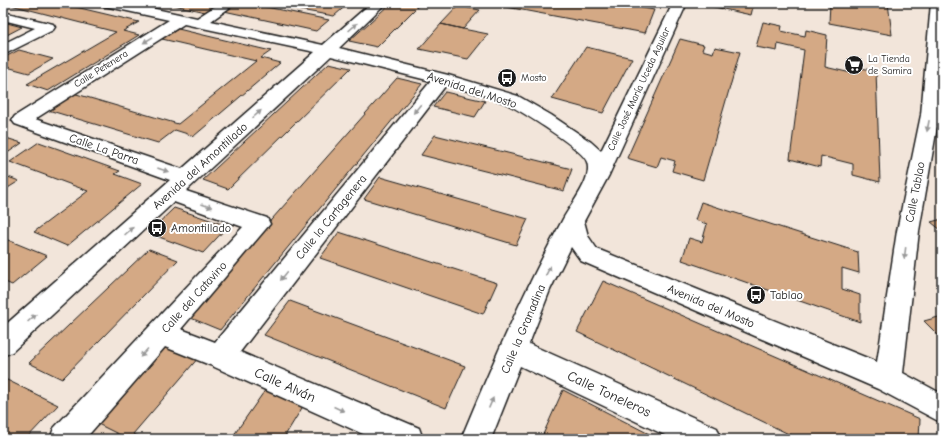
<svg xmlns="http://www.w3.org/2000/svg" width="945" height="442" font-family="'Comic Neue',sans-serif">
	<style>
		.built { fill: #e9d3c0 }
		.building { fill: #d4a985; stroke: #1c1c1c }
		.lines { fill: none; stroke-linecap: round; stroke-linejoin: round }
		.minor-casing { stroke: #1c1c1c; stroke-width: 3 }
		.minor { fill: #fff; fill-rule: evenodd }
		.oneway { fill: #999 }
		.labels { text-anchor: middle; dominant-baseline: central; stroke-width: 4; stroke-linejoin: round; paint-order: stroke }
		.far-poi-label { font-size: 10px; fill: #1c1c1c; stroke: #fff; text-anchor: start }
		.far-street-label { font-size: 10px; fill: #1c1c1c; stroke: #fff }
		.street-label { font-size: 12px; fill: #1c1c1c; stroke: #fff }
		.poi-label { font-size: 12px; fill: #1c1c1c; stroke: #fff; text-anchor: start }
		.near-street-label { font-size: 14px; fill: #1c1c1c; stroke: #fff }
	</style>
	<rect width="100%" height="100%" fill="#f2e5da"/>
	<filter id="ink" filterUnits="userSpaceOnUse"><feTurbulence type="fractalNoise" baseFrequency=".025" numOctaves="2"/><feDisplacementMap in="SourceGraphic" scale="8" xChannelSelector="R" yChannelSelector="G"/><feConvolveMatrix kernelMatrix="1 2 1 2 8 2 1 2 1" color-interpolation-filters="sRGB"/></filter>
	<g filter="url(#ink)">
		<!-- built -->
		<path class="built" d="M94,422l34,17h-48z"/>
		<!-- building -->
		<path class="building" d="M3,3h56l80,19 -16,9 16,4 -91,56 -21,-7 89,-52z
			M165,3h53l-13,9z
			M236,3h11l82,17 -13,11 -92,-20z
			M308,3h41l-15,13 -34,-6z
			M391,3h30l-44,44 -28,-6z
			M485,3h131l38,7 -9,23z
			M696,3h58l-3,12z
			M830,3h58l4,32 -63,-12z
			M458,6l22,4 -17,19 -22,-5z
			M763,22l19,4 -1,5 24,5 1,-6 21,5 -2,32 26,6v-7l25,5 4,111 -27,-7v-11l-32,-8 -1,11 -30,-8 14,-109 -26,-6 -1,7 -21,-4z
			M7,23l15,4 -19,10v-12z
			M441,24l22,5 25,5 -20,25 -49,-10z
			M178,29l93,22 -10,7 19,5 -86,73 -19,-6 -17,13 -110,-33 25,-17 105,31 78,-63 -94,-22z
			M680,39l24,6 -2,5 11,3 2,-6 25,5 -37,128 -31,-9 3,-10 -14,-4 -4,10 -30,-9z
			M586,47l46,11 -29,55 -51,-14z
			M19,50l34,9 -24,14 -26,-7v-8z
			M329,63l22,5 -123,121 -25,-9z
			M397,78l25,6 -202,246 -34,-14z
			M445,92l40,9 -10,16 -42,-10z
			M435,135l137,34 -8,22 -143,-36z
			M3,137l19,6 -19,13z
			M39,142l81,29 -5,3 27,10 -75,62 -33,-14 54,-41 -78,-29z
			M3,175l16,6 -16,10z
			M380,177l148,42 -12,26 -152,-46z
			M701,202l157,50 1,21 -17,-5v21l18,6v27l-178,-62 7,-22 13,4 5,-18 -12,-4z
			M174,208l54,18 -25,27 -55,-20z
			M942,219v12l-11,-9z
			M339,232l158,51 -14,31 -163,-56z
			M3,238l44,18 -35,29 -9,-4z
			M149,249l29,11 -116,119 -33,-16z
			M603,281l317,138 -1,20h-120l-222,-107z
			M290,301l175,65 -19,42 -182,-73z
			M942,316v23l-18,-18z
			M164,343l35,14 -66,77 13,5h-18l-34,-17z
			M3,378l55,27 -32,34h-23z
			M268,386l37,17 -22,36h-52z
			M563,390l96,49h-118z"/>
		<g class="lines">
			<defs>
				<path id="minor" d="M102,3h26l69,15 23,-15h16l-25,18 112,24 48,-42h15l-47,45 109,27 70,21 33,19 40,27 10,9 72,-148h14l-78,172 -25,46 4,15 9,13 280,113 20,-131 24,-116 10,-112h11v55l-3,57 -20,116 -16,142 39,21v29l-64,-34 -297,-128 -10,-14 -21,43 -21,54 188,84 4,11h-48l-153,-73 -29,73h-30c31,-75 63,-149 102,-220 8,-15 30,-40 24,-57 -3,-12 -66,-51 -80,-58 -19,-9 -42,-13 -61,-19l-206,267 179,76 4,11h-49l-164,-74 -45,-18 -80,92h-35l4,-11 189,-201 -69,-25 -162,150 -9,4v-29l167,-147 -155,-56 -3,-4 3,-4 154,-96 -65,-14zM184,24l131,28 -133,117 -147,-50zM331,56l100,25 -216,261 -34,-13 89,-105 -3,-6 -81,-27z
					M3,12l50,12 2,3 -2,3 -50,25v-11l32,-16 -32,-8z"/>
			</defs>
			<!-- minor casing -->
			<use href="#minor" class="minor-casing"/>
			<!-- minor -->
			<use href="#minor" class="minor"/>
		</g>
		<!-- one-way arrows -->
		<defs><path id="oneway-solid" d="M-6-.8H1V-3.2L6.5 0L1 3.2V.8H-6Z"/></defs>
		<g class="oneway">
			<use href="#oneway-solid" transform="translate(353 27) rotate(-42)"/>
			<use href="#oneway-solid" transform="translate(148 40) rotate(148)"/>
			<use href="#oneway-solid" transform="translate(417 109) rotate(129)"/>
			<use href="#oneway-solid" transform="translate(257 114) rotate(-42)"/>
			<use href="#oneway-solid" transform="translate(928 126) rotate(101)"/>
			<use href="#oneway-solid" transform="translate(163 170) rotate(19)"/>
			<use href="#oneway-solid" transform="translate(207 206) rotate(19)"/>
			<use href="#oneway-solid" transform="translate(129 231) rotate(-42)"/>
			<use href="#oneway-solid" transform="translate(905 253) rotate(97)"/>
			<use href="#oneway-solid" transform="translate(548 271) rotate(-63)"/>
			<use href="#oneway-solid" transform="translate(284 276) rotate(129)"/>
			<use href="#oneway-solid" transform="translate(32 318) rotate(-42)"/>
			<use href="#oneway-solid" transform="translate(144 353) rotate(132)"/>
			<use href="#oneway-solid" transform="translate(491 403) rotate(-67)"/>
			<use href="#oneway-solid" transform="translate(339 409) rotate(24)"/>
		</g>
	</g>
	<!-- icons -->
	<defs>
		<symbol id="supermarket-disc" viewBox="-11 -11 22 22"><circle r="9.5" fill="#1c1c1c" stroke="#fff"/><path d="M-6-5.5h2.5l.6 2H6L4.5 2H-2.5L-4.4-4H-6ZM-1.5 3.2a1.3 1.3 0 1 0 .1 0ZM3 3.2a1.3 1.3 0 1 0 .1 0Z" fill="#fff"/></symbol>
		<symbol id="bus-disc" viewBox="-11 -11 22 22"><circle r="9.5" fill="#1c1c1c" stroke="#fff"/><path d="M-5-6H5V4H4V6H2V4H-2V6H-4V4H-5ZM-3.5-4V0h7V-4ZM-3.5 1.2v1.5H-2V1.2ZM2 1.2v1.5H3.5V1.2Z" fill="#fff"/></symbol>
	</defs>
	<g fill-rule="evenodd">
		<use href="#supermarket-disc" x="843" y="54" width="22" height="22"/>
		<use href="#bus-disc" x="496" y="67" width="22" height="22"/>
		<use href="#bus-disc" x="146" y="217" width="22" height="22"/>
		<use href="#bus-disc" x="745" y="284" width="22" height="22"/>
	</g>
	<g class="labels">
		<!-- far-poi labels -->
		<g class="far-poi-label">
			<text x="868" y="59">La Tienda<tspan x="868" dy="12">de Samira</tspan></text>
			<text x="521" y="78">Mosto</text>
		</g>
		<!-- far-street labels -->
		<g class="far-street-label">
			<text transform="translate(101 69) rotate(-32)">Calle Petenera</text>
			<text transform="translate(639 89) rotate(-65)">Calle José María Uceda Aguilar</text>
		</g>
		<!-- street labels -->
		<g class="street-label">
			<text transform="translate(472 90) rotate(18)">Avenida del Mosto</text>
			<text transform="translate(104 149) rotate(19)">Calle La Parra</text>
			<text transform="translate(200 166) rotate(-42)">Avenida del Amontillado</text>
			<text transform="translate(915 192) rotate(-79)">Calle Tablao</text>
			<text transform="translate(331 217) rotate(-51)">Calle la Cartagenera</text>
			<text transform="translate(194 297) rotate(-48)">Calle del Catavino</text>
			<text transform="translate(711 306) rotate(23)">Avenida del Mosto</text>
			<text transform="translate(523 329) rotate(-67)">Calle la Granadina</text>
		</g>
		<!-- poi labels -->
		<g class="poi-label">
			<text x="171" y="228">Amontillado</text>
			<text x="770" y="295">Tablao</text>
		</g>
		<!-- near-street labels -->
		<g class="near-street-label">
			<text transform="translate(285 385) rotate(24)">Calle Alván</text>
			<text transform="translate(609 394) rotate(25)">Calle Toneleros</text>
		</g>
	</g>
	<!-- margin -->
	<rect width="945" height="442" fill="none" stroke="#fff" stroke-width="16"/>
	<rect x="8" y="8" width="929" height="426" fill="none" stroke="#1c1c1c" stroke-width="1.5" filter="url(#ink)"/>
</svg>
